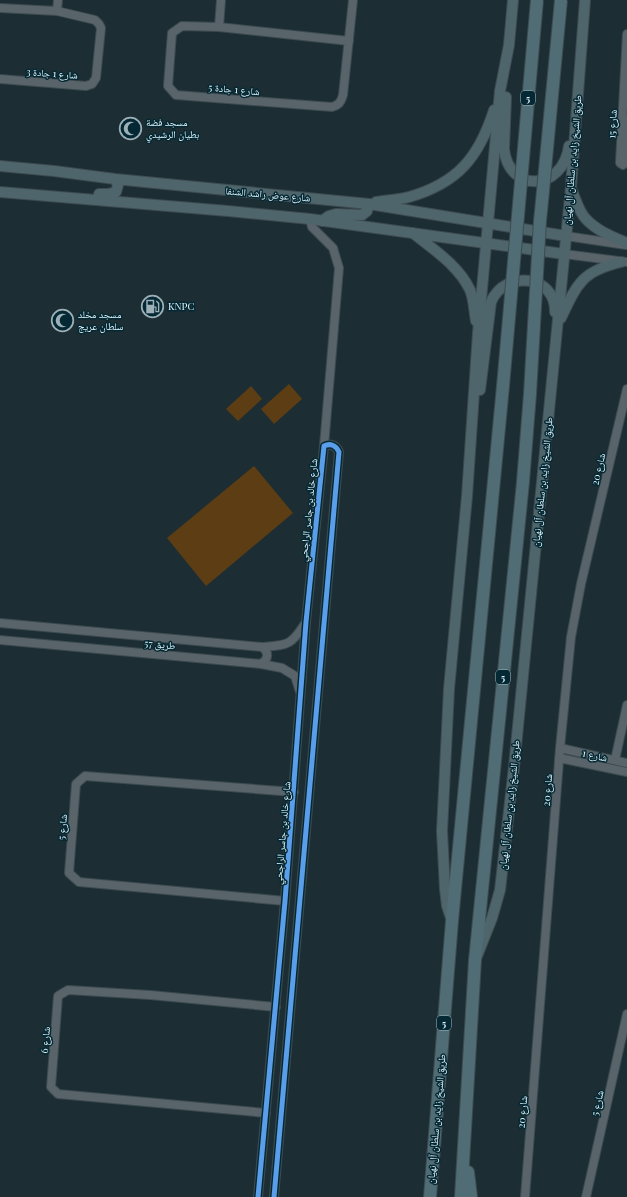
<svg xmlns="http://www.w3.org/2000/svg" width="627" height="1197" font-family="'Playfair Display','Noto Naskh Arabic',serif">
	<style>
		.green { fill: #5d3d13 }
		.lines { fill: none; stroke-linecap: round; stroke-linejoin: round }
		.minor-casing { stroke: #3d4b50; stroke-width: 10 }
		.major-casing { stroke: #3d4b50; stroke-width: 12 }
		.highway-casing { stroke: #3d4b50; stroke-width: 14 }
		.minor { stroke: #586469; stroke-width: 8 }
		.major { stroke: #4f656c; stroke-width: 10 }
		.highway { stroke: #506c75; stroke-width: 12 }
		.highway-bridge-casing { stroke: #3d4b50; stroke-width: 14; stroke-linecap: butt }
		.highway-bridge { stroke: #506c75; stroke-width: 12 }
		.cycleway-casing { stroke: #052934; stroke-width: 8 }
		.cycleway { stroke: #5a9eea; stroke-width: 5 }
		.labels { text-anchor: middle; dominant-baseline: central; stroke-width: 3; stroke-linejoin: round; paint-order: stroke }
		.shield { fill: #052934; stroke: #a1b8c1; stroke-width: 1 }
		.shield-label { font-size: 9px; font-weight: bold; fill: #e4f6fe }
		.street-label { font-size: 10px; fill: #e4f6fe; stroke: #052934 }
		.poi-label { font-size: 10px; fill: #e4f6fe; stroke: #052934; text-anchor: start }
	</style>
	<rect width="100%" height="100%" fill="#1c2e34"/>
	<!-- green -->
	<path class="green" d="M289,384l13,15 -28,25 -13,-15z
		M251,386l11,13 -24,22 -12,-12z
		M254,466l39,47 -87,73 -39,-48z"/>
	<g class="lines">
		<defs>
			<path id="minor" d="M0,8l57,3 38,9 4,4 2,4 -5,50 -4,6 -6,2 -86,-7
				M57,11l1,-11
				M219,27l2,-27
				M627,34l-7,128v1l3,2 3,-3 1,-43
				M349,41l-130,-14 -37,-1 -10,7 -4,53 8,9 156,12c7,-2 9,-5 11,-12l10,-95
				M310,219l2,8 21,21 6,20 -15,178
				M566,236l60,9
				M564,254l63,8
				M0,623l262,24c26,-2 29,-1 44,-25
				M0,640l261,24 21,4 13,8 5,16
				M261,664c8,-5 8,-12 1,-17
				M560,748l67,15
				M559,758l68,14
				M615,760l12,-55
				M285,901l-206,-19 -10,-9 7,-89 9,-8 209,16
				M266,1113l-208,-19 -7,-7 7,-91 10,-6 82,5 126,12
				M258,1197l27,-296 21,-279 18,-176c6,-3 12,-1 15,6l-65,745
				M525,1197l35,-449 11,-111 10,-53 46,-195
				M586,1197l41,-183"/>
			<path id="major" d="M506,97l-2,52c5,45 59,42 65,-3
				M0,166l54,5 61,8 254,25 197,32
				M572,191c4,9 7,21 14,28 11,12 27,18 41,24
				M0,192l228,19 82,8 254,35
				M99,194h9l8,-2 2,-7 -3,-6
				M376,202c11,-2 23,-2 33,-5 49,-14 70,-40 85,-87
				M322,221l7,-5 7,-2 26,1 5,-4 2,-7
				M413,233c20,16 46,33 57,57 4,9 4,21 6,31
				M561,318c16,-34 21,-47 60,-56
				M480,390l11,-88c14,-33 65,-27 64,10
				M451,918l-4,-12 -2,-17 -3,-58 7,-142 18,-193 11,-163 22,-242 9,-46 4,-45
				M477,956l15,-38 8,-28 14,-123 57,-580 14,-187"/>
			<path id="highway" d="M540,221l3,-30
				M468,1172l3,25
				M430,1197l22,-276 51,-535
				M461,1197l14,-237 48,-478 7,-88"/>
		</defs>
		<!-- minor casing -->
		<use href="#minor" class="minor-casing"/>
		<!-- major casing -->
		<use href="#major" class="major-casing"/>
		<!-- highway casing -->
		<use href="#highway" class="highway-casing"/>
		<!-- minor -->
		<use href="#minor" class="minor"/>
		<!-- major -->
		<use href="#major" class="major"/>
		<!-- highway -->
		<use href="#highway" class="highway"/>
		<defs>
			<path id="highway-bridge" d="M543,191l18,-191
				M503,386l34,-386
				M530,394l10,-173"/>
		</defs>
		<!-- highway-bridge casing -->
		<use href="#highway-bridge" class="highway-bridge-casing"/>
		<!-- highway-bridge -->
		<use href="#highway-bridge" class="highway-bridge"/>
		<defs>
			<path id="cycleway" d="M258,1197l27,-296 21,-279 18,-176c6,-3 12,-1 15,6l-65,745"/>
		</defs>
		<!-- cycleway casing -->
		<use href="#cycleway" class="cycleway-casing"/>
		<!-- cycleway -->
		<use href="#cycleway" class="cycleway"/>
	</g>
	<!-- icons -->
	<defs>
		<symbol id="mosque-ring" viewBox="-11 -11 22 22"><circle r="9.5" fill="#052934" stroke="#9eb0b7" stroke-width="1.5"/><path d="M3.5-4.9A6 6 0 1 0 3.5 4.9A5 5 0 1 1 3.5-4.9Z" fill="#9eb0b7"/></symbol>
		<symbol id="fuel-ring" viewBox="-11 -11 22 22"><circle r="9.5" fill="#052934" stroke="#9eb0b7" stroke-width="1.5"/><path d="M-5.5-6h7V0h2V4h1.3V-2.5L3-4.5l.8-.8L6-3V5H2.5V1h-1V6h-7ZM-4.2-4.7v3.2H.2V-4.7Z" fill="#9eb0b7"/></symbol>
	</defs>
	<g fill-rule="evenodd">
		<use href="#mosque-ring" x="118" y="116" width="25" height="25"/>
		<use href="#fuel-ring" x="140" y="294" width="25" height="25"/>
		<use href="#mosque-ring" x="50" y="308" width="25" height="25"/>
	</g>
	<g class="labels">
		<!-- shield labels -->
		<g class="shield">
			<rect x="521" y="91" width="14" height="14" rx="3"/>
			<rect x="496" y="670" width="14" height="14" rx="3"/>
			<rect x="437" y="1016" width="14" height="14" rx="3"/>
		</g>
		<g class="shield-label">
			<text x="528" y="98">5</text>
			<text x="503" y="677">5</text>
			<text x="444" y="1023">5</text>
		</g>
		<!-- street labels -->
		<g class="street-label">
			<text transform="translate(52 73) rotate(4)">شارع 1 جادة 3</text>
			<text transform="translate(234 89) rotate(5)">شارع 1 جادة 5</text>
			<text transform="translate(612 124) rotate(-87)">شارع 15</text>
			<text transform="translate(572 160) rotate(-85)">طريق الشيخ زايد بن سلطان آل نهيان</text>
			<text transform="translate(268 194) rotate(5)">شارع عوض راشد الشنفا</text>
			<text transform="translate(598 469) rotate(-77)">شارع 20</text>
			<text transform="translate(542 482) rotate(-84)">طريق الشيخ زايد بن سلطان آل نهيان</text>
			<text transform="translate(308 510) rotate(-84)">شارع خالد بن جاسر الراجحي</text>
			<text transform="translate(160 644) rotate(5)">طريق 57</text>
			<text transform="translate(595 755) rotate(12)">شارع 1</text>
			<text transform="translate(547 790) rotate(-86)">شارع 20</text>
			<text transform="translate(509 805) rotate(-84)">طريق الشيخ زايد بن سلطان آل نهيان</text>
			<text transform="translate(62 827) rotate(-85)">شارع 5</text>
			<text transform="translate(282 833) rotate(-85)">شارع خالد بن جاسر الراجحي</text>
			<text transform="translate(45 1040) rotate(-85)">شارع 6</text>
			<text transform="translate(597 1103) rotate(-77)">شارع 5</text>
			<text transform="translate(522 1112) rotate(-85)">شارع 20</text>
			<text transform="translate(436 1119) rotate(-85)">طريق الشيخ زايد بن سلطان آل نهيان</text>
		</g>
		<!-- poi labels -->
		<g class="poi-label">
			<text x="146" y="122">مسجد فضة<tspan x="146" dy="12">بطيان الرشيدي</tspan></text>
			<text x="168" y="306">KNPC</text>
			<text x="78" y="314">مسجد مخلد<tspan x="78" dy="12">سلطان عريج</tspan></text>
		</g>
	</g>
</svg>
